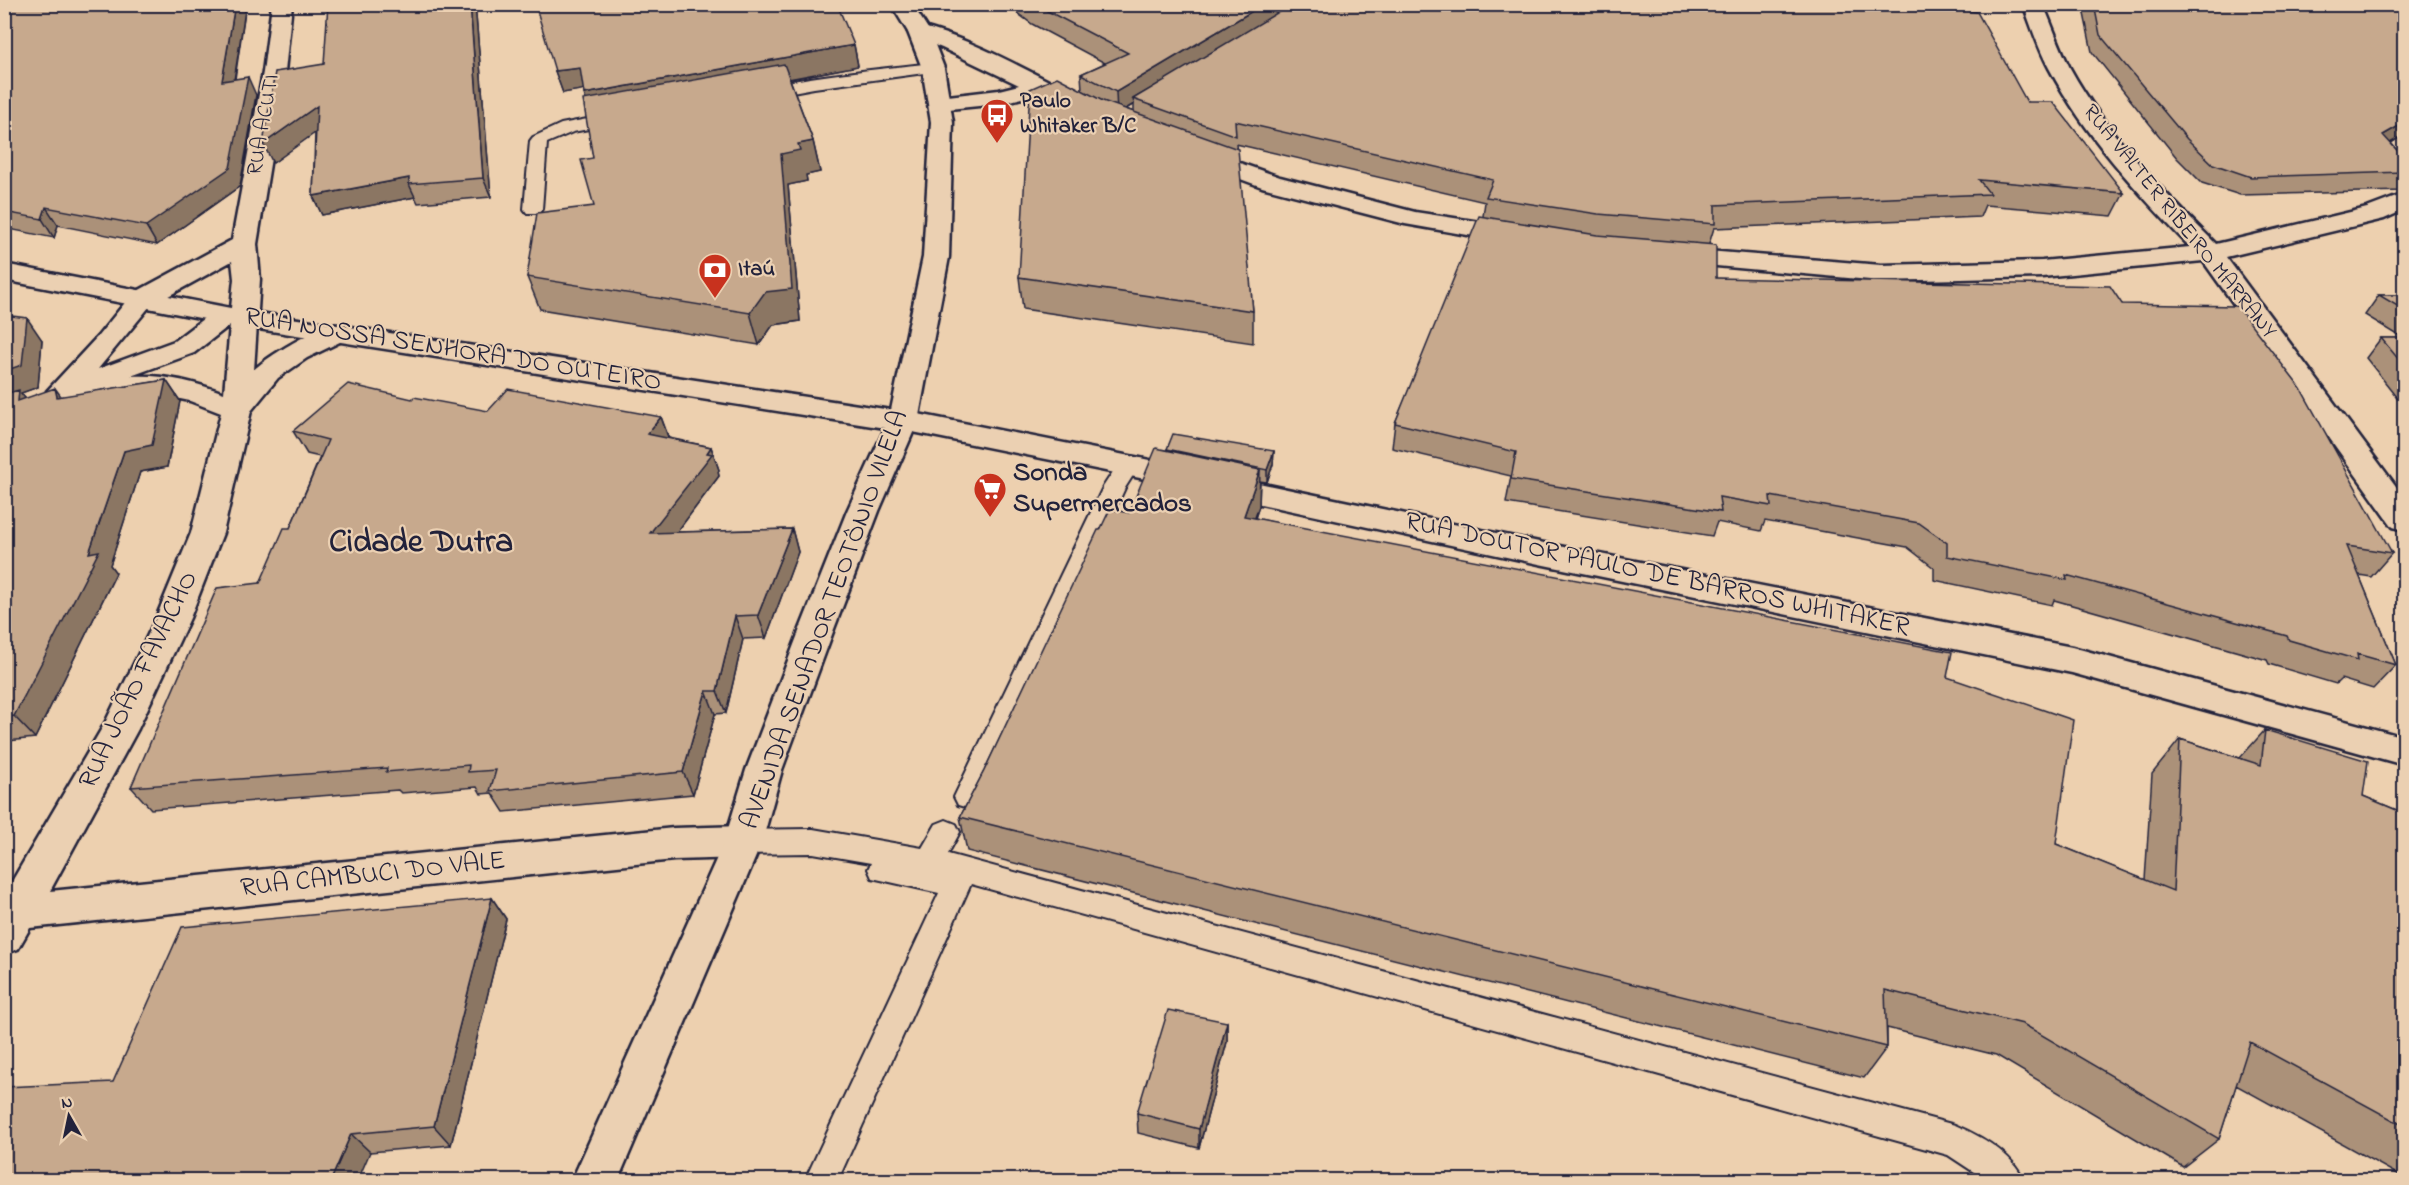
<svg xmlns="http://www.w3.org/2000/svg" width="2409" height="1185" font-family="'Indie Flower',sans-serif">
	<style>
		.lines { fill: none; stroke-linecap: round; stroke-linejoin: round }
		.lane-casing { stroke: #22223b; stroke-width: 4 }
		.street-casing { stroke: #22223b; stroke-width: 5 }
		.secondary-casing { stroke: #22223b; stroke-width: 5 }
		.primary-casing { stroke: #22223b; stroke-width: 5 }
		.lane { fill: #ebd0b2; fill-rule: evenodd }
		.street { fill: #ebd0b2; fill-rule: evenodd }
		.secondary { fill: #ebd0b2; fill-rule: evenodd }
		.primary { fill: #ebd0b2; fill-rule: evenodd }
		.wall { fill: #ab9179; stroke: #22223b; stroke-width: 1.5; fill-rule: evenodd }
		.shaded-wall { fill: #8b7663; stroke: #22223b; stroke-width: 1.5 }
		.building { fill: #c7a98d; stroke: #22223b; stroke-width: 1.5 }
		.labels { text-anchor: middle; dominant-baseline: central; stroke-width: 4.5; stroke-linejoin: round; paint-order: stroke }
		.far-poi-label { font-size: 22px; font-weight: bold; fill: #22223b; stroke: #ebd0b2; text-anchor: start }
		.far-street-label { font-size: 22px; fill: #22223b; stroke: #ebd0b2 }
		.street-label { font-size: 27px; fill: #22223b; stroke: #ebd0b2 }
		.poi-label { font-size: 27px; font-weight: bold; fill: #22223b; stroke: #ebd0b2; text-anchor: start }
		.district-label { font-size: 33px; font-weight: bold; fill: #22223b; stroke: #ebd0b2 }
	</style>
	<rect width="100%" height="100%" fill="#edd0af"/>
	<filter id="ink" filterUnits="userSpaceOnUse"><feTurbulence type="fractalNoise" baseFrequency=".0167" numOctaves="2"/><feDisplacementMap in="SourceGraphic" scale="12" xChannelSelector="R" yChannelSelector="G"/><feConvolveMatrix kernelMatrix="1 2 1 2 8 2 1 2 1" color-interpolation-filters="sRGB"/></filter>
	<g filter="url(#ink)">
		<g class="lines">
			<defs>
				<path id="lane" d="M933,63l6,2 2,3 -2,3 -125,17 -54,10 -8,-5c10,-13 156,-27 181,-30z
					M619,113l6,1 2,4 -2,4 -52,10 -26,11 -5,66 -3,4h-12l-3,-4 6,-68 3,-4 28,-13z
					M1128,459l8,2 3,5 -14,22 -143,309 -4,8 -10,3 -10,-3 -4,-8 149,-310 17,-26z
					M946,820l10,4 4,8 -12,22 1007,271c26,11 57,28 69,55h-38l-38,-25 -977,-271 -133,296h-33l134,-287 -67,-15 -4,-9 3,-6 -58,-10 -70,1 -10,-4 -4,-8 4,-8 10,-4 70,-1 109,19 14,-24z"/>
				<path id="street" d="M272,4h20l-7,68 -28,172 3,35 -6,91c11,-12 67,-46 82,-45 4,0 7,1 10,2l4,6 -4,6 -39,19 -29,20 -27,33 -28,122 -33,85 -52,111 -88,162 624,-63 69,-2 14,5 5,11 -5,11 -14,5 -69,2 -644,68 -12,21 -14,5v-59l101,-172 51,-105 35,-85 30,-120 -31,-12 -39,-8 -90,7 -10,-3 -4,-6 51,-55 34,-42 100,-54 31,-168zM232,261l2,18 -3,29 -15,1 -42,32 -76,28 52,-63zM230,325l-6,68c-29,-11 -61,-19 -93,-17l63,-23z
					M2023,4h20c9,21 17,44 27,64 37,67 92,122 146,176l151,-36 37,-14v16l-20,9 -158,38 178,240v33l-11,-3 -190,-266 -161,16 -161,4 -219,-20 -4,-5 4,-5 9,-3 210,17 161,-4 148,-14c-53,-55 -105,-111 -141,-179 -11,-20 -18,-43 -26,-64z
					M919,26c55,13 116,49 167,74l3,5 -3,5 -8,2 -8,-2 -33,-16 -38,10 -60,6 -8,-2 -3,-5 3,-5 68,-8 20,-5 -77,-37 -30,-12 -4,-4 4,-4z
					M1197,148l83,29 135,35 104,16 9,3 4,5 -4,5 -9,3 -114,-20 -143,-37 -73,-27 -4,-5 4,-5z"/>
				<path id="secondary" d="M903,411l237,47 399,84 533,105 332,90v28l-332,-92 -533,-109 -399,-86 -247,-50 -5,-7 5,-7z"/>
				<path id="primary" d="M891,4h21l18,28 14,36 9,54 -4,135 -31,164 -39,90 -45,118 -52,141 -20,72 -144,338h-46l152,-338 22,-72 54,-141 47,-118 38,-83 -639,-101 -242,-47v-16l242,47 645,99 32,-153 8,-135 -9,-54 -14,-36z"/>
			</defs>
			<!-- lane casing -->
			<use href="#lane" class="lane-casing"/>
			<!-- street casing -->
			<use href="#street" class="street-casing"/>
			<!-- secondary casing -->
			<use href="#secondary" class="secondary-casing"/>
			<!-- primary casing -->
			<use href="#primary" class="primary-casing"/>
			<!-- lane -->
			<use href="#lane" class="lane"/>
			<!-- street -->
			<use href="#street" class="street"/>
			<!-- secondary -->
			<use href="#secondary" class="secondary"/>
			<!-- primary -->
			<use href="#primary" class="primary"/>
		</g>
		<!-- wall -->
		<path class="wall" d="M246,4l-11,75 21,16 -16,91 -83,59 -99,-20 -4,13 -50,-10v-223z
			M475,4l16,193 -73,6 -3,-6 -93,18 -9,-19 2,-64 -42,31 51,-99z
			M1005,4h960l3,7 59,91 97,91 -12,23 -127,-11 -5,12 -266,11 -5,16 7,34 406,26 270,249 -21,24 -12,-2 37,90 -23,24 -32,-10 -5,5 -67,-20 -2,-4 -213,-60 -2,5 -118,-25v-12l-27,-21 -142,-26 -4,10 -44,-9 -5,14 -206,-33 5,-27 -119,-28 3,-25 88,-207 2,-14 -249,-58 17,167v32l-230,-34 -4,-32 63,-187 -1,-16 24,-11 -73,-39zM1134,104v8l-8,-3z
			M2082,4h322v131l-13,8 13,15v33l-164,4 -38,-12 -25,-25 -85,-106z
			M854,45l4,21 -68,13 23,62 7,31 -14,3 1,6 -19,4 12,136 -27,4 -14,20 -219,-36 -13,-32 67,-71 -1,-48 -7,-59 -3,-10 -20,4 -8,-22z
			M2379,295h25v111l-38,-48 15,-20h22l-38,-23z
			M4,315l38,25 -4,47 -17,6 4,6 36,-2 105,-17 14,21 -13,66 -27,5 -30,93 6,8 -81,165 -27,3 -4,7z
			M488,411l173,6 8,21 42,9 8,23 -1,2 1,4 -42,56 115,-3 6,23 -32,86 -23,1 -17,74 -11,1 -22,80 -189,18 -12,-19 -11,1 -4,-7 -76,6 -3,-3 -247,19 -20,-22 129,-204 30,-55 30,-71 -13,-3 -14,-23z
			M1167,449l107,2 -1,13 -6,18 -7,-1 -1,25 -4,12 692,159 109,167 89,36 7,-106 28,-35 60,19 25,-28 98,66 41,17v365l-168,-93 -17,54 -36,28 -187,-112 -109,-27v19l-23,31 -897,-227 -7,-34 24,-46 116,-241 29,-17z
			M492,898l14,21 -55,226 -81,7 -257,-70z
			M1227,1022v20l-28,106 -61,-15 -1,-20z"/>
		<!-- shaded-wall -->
		<path class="shaded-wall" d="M235,4h11l-15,95 -9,-18z
			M470,4h5l16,193 -8,-19z
			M1264,4h35l-166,95 1,5 -17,10 -1,-22z
			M854,45l4,21 -267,50 -7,-22z
			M580,68l7,21 -24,4 -8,-22z
			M248,77l8,18 -16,91 -83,59 -11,-19z
			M317,106l9,19 -53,38 -10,-19z
			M2404,123v12l-33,19 12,-19z
			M813,141l7,31 -14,3 1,6 -19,4 12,136 -27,4 -14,20 -9,-32 31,-159 17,-10z
			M409,178v6l6,13 -93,18 -9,-19z
			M46,207l12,18 -4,13 -12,-19z
			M27,318l15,22 -4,47 -17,6 15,19 -32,-13v-28z
			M166,380l14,21 -13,66 -27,5 -30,93 6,8 -81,165 -21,-22 75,-163 35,-102z
			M55,388l16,22 -14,-13z
			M661,417l8,23 -22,-6z
			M711,447l8,23 -1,2 1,4 -60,80 -9,-23z
			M1274,451l-1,13 -6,18v-12z
			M1260,470l-1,36 -16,46 1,-36z
			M792,529l6,23 -32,86 -8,-23z
			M735,616l8,23 -17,74 -9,-22z
			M706,691l9,23 -22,80 -10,-22z
			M4,737l4,4 -4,7z
			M492,898l14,21 -55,226 -17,-19z
			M1227,1022v20l-28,106v-19z
			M351,1134l19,18 -12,28h-27z"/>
		<!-- building -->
		<path class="building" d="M5,4h230l-13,77 26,-4 -18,91 -84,58 -100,-19 -4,12 -38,-7z
			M328,4h142l13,174 -74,6v-6l-96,18 4,-90 -54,38 12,-72 49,-8z
			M535,4h302l17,41 -270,49 -4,-26 -25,3z
			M1034,4h230l-148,88 -35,-18 47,-21z
			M1292,4h673l3,7 9,1 50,90h26l71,91 -145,-13 11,14 -275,11v19l-117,-10 -112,-17 7,-17 -258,-59 1,15 -103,-37z
			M2094,4h310v119l-21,12 21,23v14l-153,5 -38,-13 -26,-25 -87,-104z
			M784,64l29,77 -15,3 2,6 -19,4 11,135 -27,3 -15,21 -223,-36 10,-64 57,-7 -13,-46 12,-2 -10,-58z
			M1057,77l46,24 135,48 15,162 -234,-34 11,-188z
			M1479,216l118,19 119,10v33l394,8 12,18 115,2 64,83 91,164 -45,-7 49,119 -39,-11 1,6 -69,-20 -2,-4 -221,-61 1,5 -120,-24v-13l-28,-20 -149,-27 1,10 -52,-9 2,15 -210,-33 5,-27 -121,-29z
			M2379,295h25v15z
			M4,315l23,3 -5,47 -18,6z
			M2381,338h23v28z
			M166,380l-14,65 -28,6 -35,102 10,-2 -85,165 -10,2v-324l15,-4 -1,11 37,-13 2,9z
			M348,384l64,15 2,-2 74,14 20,-22 153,28 -14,17 64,13 -4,6 5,1 -62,79 142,-4 -34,86 -23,1 -18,75h-11l-23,81 -193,19 6,-21 -28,2 1,-7 -83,7 1,-4 -256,19 86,-199 43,-5 24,-55h6l38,-88 -35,-9z
			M1173,434l101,17 -7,19 -100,-21z
			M1156,448l104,22 -16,46 708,136 -5,25 126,43 -17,124 117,47 7,-152 81,26 4,-35 103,31 -5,35 41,17v313l-154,-84 -31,97 -196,-115 -138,-34 2,57 -927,-230 24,-46 114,-241h2l10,-21 19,4z
			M492,898l-58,228 -83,8 -20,46h-327v-93l109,-5 69,-155z
			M1168,1010l59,12 -28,107 -62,-16z"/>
	</g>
	<!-- icons -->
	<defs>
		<symbol id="bus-pin" viewBox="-11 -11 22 30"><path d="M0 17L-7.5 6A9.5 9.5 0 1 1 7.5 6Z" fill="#c8321e" stroke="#ebd0b2"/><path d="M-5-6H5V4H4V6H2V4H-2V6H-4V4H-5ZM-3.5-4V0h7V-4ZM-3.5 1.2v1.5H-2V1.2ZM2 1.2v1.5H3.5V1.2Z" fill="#fff"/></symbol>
		<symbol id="bank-pin" viewBox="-11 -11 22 30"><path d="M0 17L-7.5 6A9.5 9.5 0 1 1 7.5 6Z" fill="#c8321e" stroke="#ebd0b2"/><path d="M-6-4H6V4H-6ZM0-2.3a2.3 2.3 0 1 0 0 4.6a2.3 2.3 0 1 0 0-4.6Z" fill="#fff"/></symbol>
		<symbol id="supermarket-pin" viewBox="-11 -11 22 30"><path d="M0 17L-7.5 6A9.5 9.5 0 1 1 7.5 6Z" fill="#c8321e" stroke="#ebd0b2"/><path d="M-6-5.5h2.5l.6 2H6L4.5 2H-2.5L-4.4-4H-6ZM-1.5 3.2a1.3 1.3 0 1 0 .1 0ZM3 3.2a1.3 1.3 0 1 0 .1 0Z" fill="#fff"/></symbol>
	</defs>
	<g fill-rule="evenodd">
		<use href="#bus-pin" x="978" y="96" width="38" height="52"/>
		<use href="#bank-pin" x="696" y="251" width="38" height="52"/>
		<use href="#supermarket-pin" x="971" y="470" width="38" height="52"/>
	</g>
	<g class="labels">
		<!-- far-poi labels -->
		<g class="far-poi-label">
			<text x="1020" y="102">Paulo<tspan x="1020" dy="25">Whitaker B/C</tspan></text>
			<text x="738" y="270">Itaú</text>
		</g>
		<!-- far-street labels -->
		<g class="far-street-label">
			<text transform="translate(264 125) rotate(-80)">RUA ACUTI</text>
			<text transform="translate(2179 222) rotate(51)">RUA VALTER RIBEIRO MARRANY</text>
		</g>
		<!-- street labels -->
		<g class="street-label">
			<text transform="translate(453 350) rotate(9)">RUA NOSSA SENHORA DO OUTEIRO</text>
			<text transform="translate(1657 575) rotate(12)">RUA DOUTOR PAULO DE BARROS WHITAKER</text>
			<text transform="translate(825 620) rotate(-70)">AVENIDA SENADOR TEOTÔNIO VILELA</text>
			<text transform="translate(139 680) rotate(-64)">RUA JOÃO FAVACHO</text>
			<text transform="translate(373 875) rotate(-6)">RUA CAMBUCI DO VALE</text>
		</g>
		<!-- poi labels -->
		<g class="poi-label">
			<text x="1013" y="473">Sonda<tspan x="1013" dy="31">Supermercados</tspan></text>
		</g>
		<!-- district labels -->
		<g class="district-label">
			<text x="421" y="543">Cidade Dutra</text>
		</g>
	</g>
	<!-- margin -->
	<rect width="2409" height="1185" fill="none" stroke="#ebd0b2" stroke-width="24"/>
	<rect x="12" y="12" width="2385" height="1161" fill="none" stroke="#22223b" stroke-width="2" filter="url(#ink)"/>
	<!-- north arrow -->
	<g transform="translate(69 1116) rotate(351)" stroke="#ebd0b2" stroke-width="4.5" paint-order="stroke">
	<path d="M0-4.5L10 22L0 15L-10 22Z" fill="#22223b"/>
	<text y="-9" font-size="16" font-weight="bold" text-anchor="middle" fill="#22223b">N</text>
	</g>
</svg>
